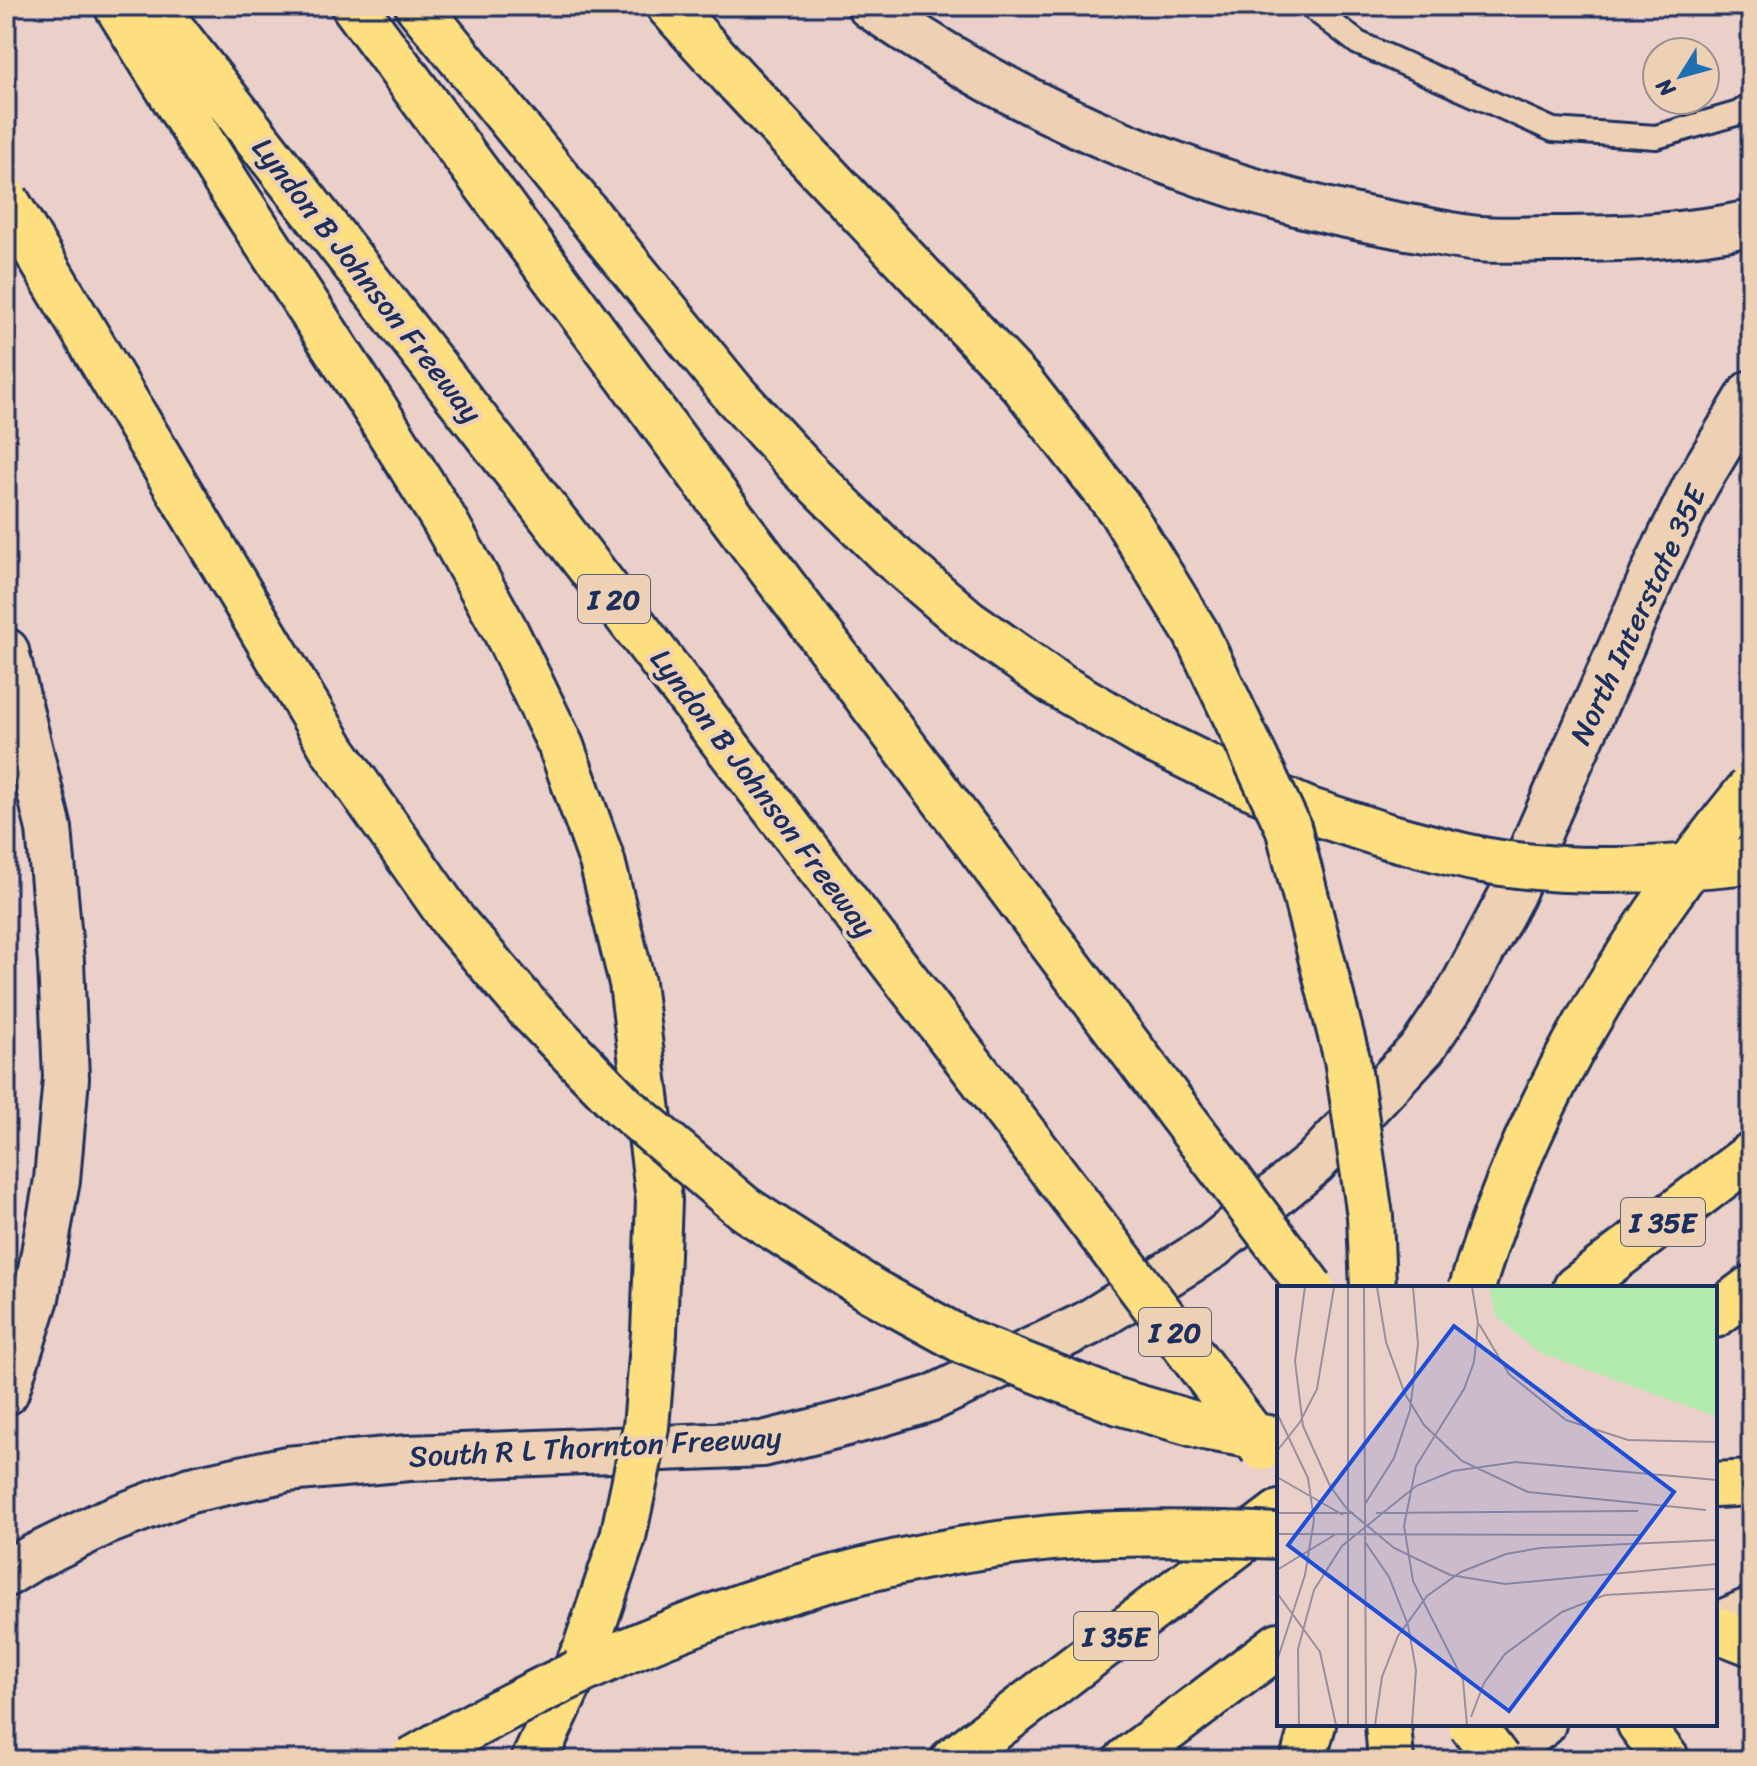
<svg xmlns="http://www.w3.org/2000/svg" width="1757" height="1766" font-family="Sriracha,sans-serif">
	<style>
		.lines { fill: none; stroke-linecap: round; stroke-linejoin: round }
		.lane-casing { stroke: #1b2f5e; stroke-width: 28 }
		.secondary-casing { stroke: #1b2f5e; stroke-width: 50 }
		.highway-casing { stroke: #1b2f5e; stroke-width: 50 }
		.lane { stroke: #eed1b4; stroke-width: 22 }
		.secondary { stroke: #eed1b4; stroke-width: 44 }
		.highway { stroke: #fedf80; stroke-width: 44 }
		.highway-bridge-casing { stroke: #1b2f5e; stroke-width: 50; stroke-linecap: butt }
		.highway-bridge { stroke: #fedf80; stroke-width: 44 }
		.labels { text-anchor: middle; dominant-baseline: central; stroke-width: 8; stroke-linejoin: round; paint-order: stroke }
		.shield { fill: #eed1b4; stroke: #5a6078; stroke-width: 2 }
		.shield-label { font-size: 28px; font-weight: bold; fill: #1b2f5e }
		.street-label { font-size: 30px; fill: #1b2f5e; stroke: #eed1b4 }
		.inset-road { fill: none; stroke: #988f9e; stroke-width: 2 }
		.view { fill: #1d4ed8; fill-opacity: 0.15; stroke: #1d4ed8; stroke-width: 4 }
		.inset-edge { fill: none; stroke: #1b2f5e; stroke-width: 4 }
	</style>
	<rect width="100%" height="100%" fill="#ebcfc9"/>
	<filter id="ink" filterUnits="userSpaceOnUse"><feTurbulence type="fractalNoise" baseFrequency=".0125" numOctaves="2"/><feDisplacementMap in="SourceGraphic" scale="16" xChannelSelector="R" yChannelSelector="G"/><feConvolveMatrix kernelMatrix="1 2 1 2 8 2 1 2 1" color-interpolation-filters="sRGB"/></filter>
	<g filter="url(#ink)">
		<g class="lines">
			<defs>
				<path id="lane" d="M1310,6l48,37 195,87 103,7 83,-24 12,-9"/>
				<path id="secondary" d="M870,6c159,110 342,187 532,220 26,4 52,11 78,13 24,2 49,0 73,0 66,0 133,-2 198,-16
					M6,651l43,178 12,133 5,116 -9,102 -21,118 -30,94
					M6,1574l26,-16 72,-35 86,-33 97,-21 122,-11 354,-14 100,-25 69,-21 155,-74 126,-78 101,-83 109,-116 37,-55 52,-98 147,-333 37,-76 55,-92
					M1715,1626l36,-16
					M1494,1760l49,-36"/>
				<path id="highway" d="M117,6l109,175 146,223 71,114 62,112 56,116 41,115 30,122 27,217 -5,133
					M154,6l388,499 529,690
					M354,6l356,482 470,626
					M418,6l316,388 68,74 87,86 78,67 89,63 93,54 80,39 81,34 77,25
					M669,6l70,77
					M1576,1288l175,-133
					M1715,1315l36,-27
					M1715,1485l36,-2
					M1715,1629l36,14
					M1388,1724l3,36
					M1640,1724l27,36
					M534,1760l49,-106
					M953,1760l326,-247
					M1127,1760l152,-115
					M1303,1760l10,-36"/>
			</defs>
			<!-- lane casing -->
			<use href="#lane" class="lane-casing"/>
			<!-- secondary casing -->
			<use href="#secondary" class="secondary-casing"/>
			<!-- highway casing -->
			<use href="#highway" class="highway-casing"/>
			<!-- lane -->
			<use href="#lane" class="lane"/>
			<!-- secondary -->
			<use href="#secondary" class="secondary"/>
			<!-- highway -->
			<use href="#highway" class="highway"/>
			<defs>
				<path id="highway-bridge" d="M739,83l284,302 97,124 76,124 92,194 59,232 23,157 3,72
					M6,200l328,551 120,171 75,87 94,97 122,103 127,82 93,51 154,60 90,26 70,12
					M1387,836c32,8 64,18 96,24 87,16 178,10 265,1
					M1180,1114l131,174
					M1071,1195l191,253
					M1472,1288c54,-185 158,-353 279,-501
					M587,1644l36,-107 23,-110 8,-94
					M1471,1724l27,36
					M412,1760c207,-121 438,-211 679,-225 63,-3 125,-2 188,1"/>
			</defs>
			<!-- highway-bridge casing -->
			<use href="#highway-bridge" class="highway-bridge-casing"/>
			<!-- highway-bridge -->
			<use href="#highway-bridge" class="highway-bridge"/>
		</g>
	</g>
	<g class="labels">
		<!-- shield labels -->
		<g class="shield">
			<rect x="578" y="575" width="72" height="48" rx="6"/>
			<rect x="1621" y="1198" width="84" height="48" rx="6"/>
			<rect x="1139" y="1308" width="72" height="48" rx="6"/>
			<rect x="1074" y="1612" width="84" height="48" rx="6"/>
		</g>
		<g class="shield-label">
			<text x="614" y="599">I 20</text>
			<text x="1663" y="1222">I 35E</text>
			<text x="1175" y="1332">I 20</text>
			<text x="1116" y="1636">I 35E</text>
		</g>
		<!-- street labels -->
		<g class="street-label">
			<text transform="translate(367 280) rotate(52)">Lyndon B Johnson Freeway</text>
			<text transform="translate(1638 615) rotate(-65)">North Interstate 35E</text>
			<text transform="translate(763 793) rotate(53)">Lyndon B Johnson Freeway</text>
			<text transform="translate(595 1447) rotate(-3)">South R L Thornton Freeway</text>
		</g>
	</g>
	<!-- overview -->
	<g transform="translate(1277 1286)">
		<rect width="440" height="440" fill="#ebcfc9"/>
		<path d="M212,1h228v130l-176,-64 -46,-37z" fill="#b3eaad"/>
		<path class="inset-road" d="M28,1l-10,74 8,65 27,60 17,23 47,39 56,27 55,9 212,-20M71,1v438M87,1l2,438M100,1l9,55 19,52 19,31 38,36 66,31 178,18M202,38l30,50 57,46 62,20 89,2M0,127l31,65 6,42 -9,55 -28,86M0,165l23,-29 17,-33 17,-102M0,191l66,38M88,218l29,-46 16,-48 8,-66 -5,-57M0,227h77M99,227l262,-2M0,248l365,1M88,256l24,35 19,48 8,45 -4,55M0,284l59,-36M0,307l43,59 16,73M194,431l13,-34 21,-29 57,-42 43,-17 112,-6M22,439l-1,-76 16,-59 28,-44 74,-60 37,-15 63,-9 201,18M98,439l7,-48 16,-41 29,-40 34,-24 45,-18 34,-6 177,-8M190,439l-4,-45 -50,-99 -9,-55 12,-60 48,-77 10,-27 4,-39 -6,-36"/>
		<path class="view" d="M177,40l220,166 -165,219 -221,-166z"/>
		<rect width="440" height="440" class="inset-edge"/>
	</g>
	<!-- margin -->
	<rect width="1757" height="1766" fill="none" stroke="#eed1b4" stroke-width="32"/>
	<rect x="16" y="16" width="1725" height="1734" fill="none" stroke="#1b2f5e" stroke-width="3" filter="url(#ink)"/>
	<!-- north arrow -->
	<g transform="translate(1681 76) rotate(233)"><circle r="38" fill="#eed1b4" stroke="#9a9092" stroke-width="2"/>
	<path d="M0-6L14 30L0 20L-14 30Z" fill="#1f6fb2"/>
	<text y="-12" font-size="22" font-weight="bold" text-anchor="middle" fill="#1b2f5e">N</text>
	</g>
</svg>
